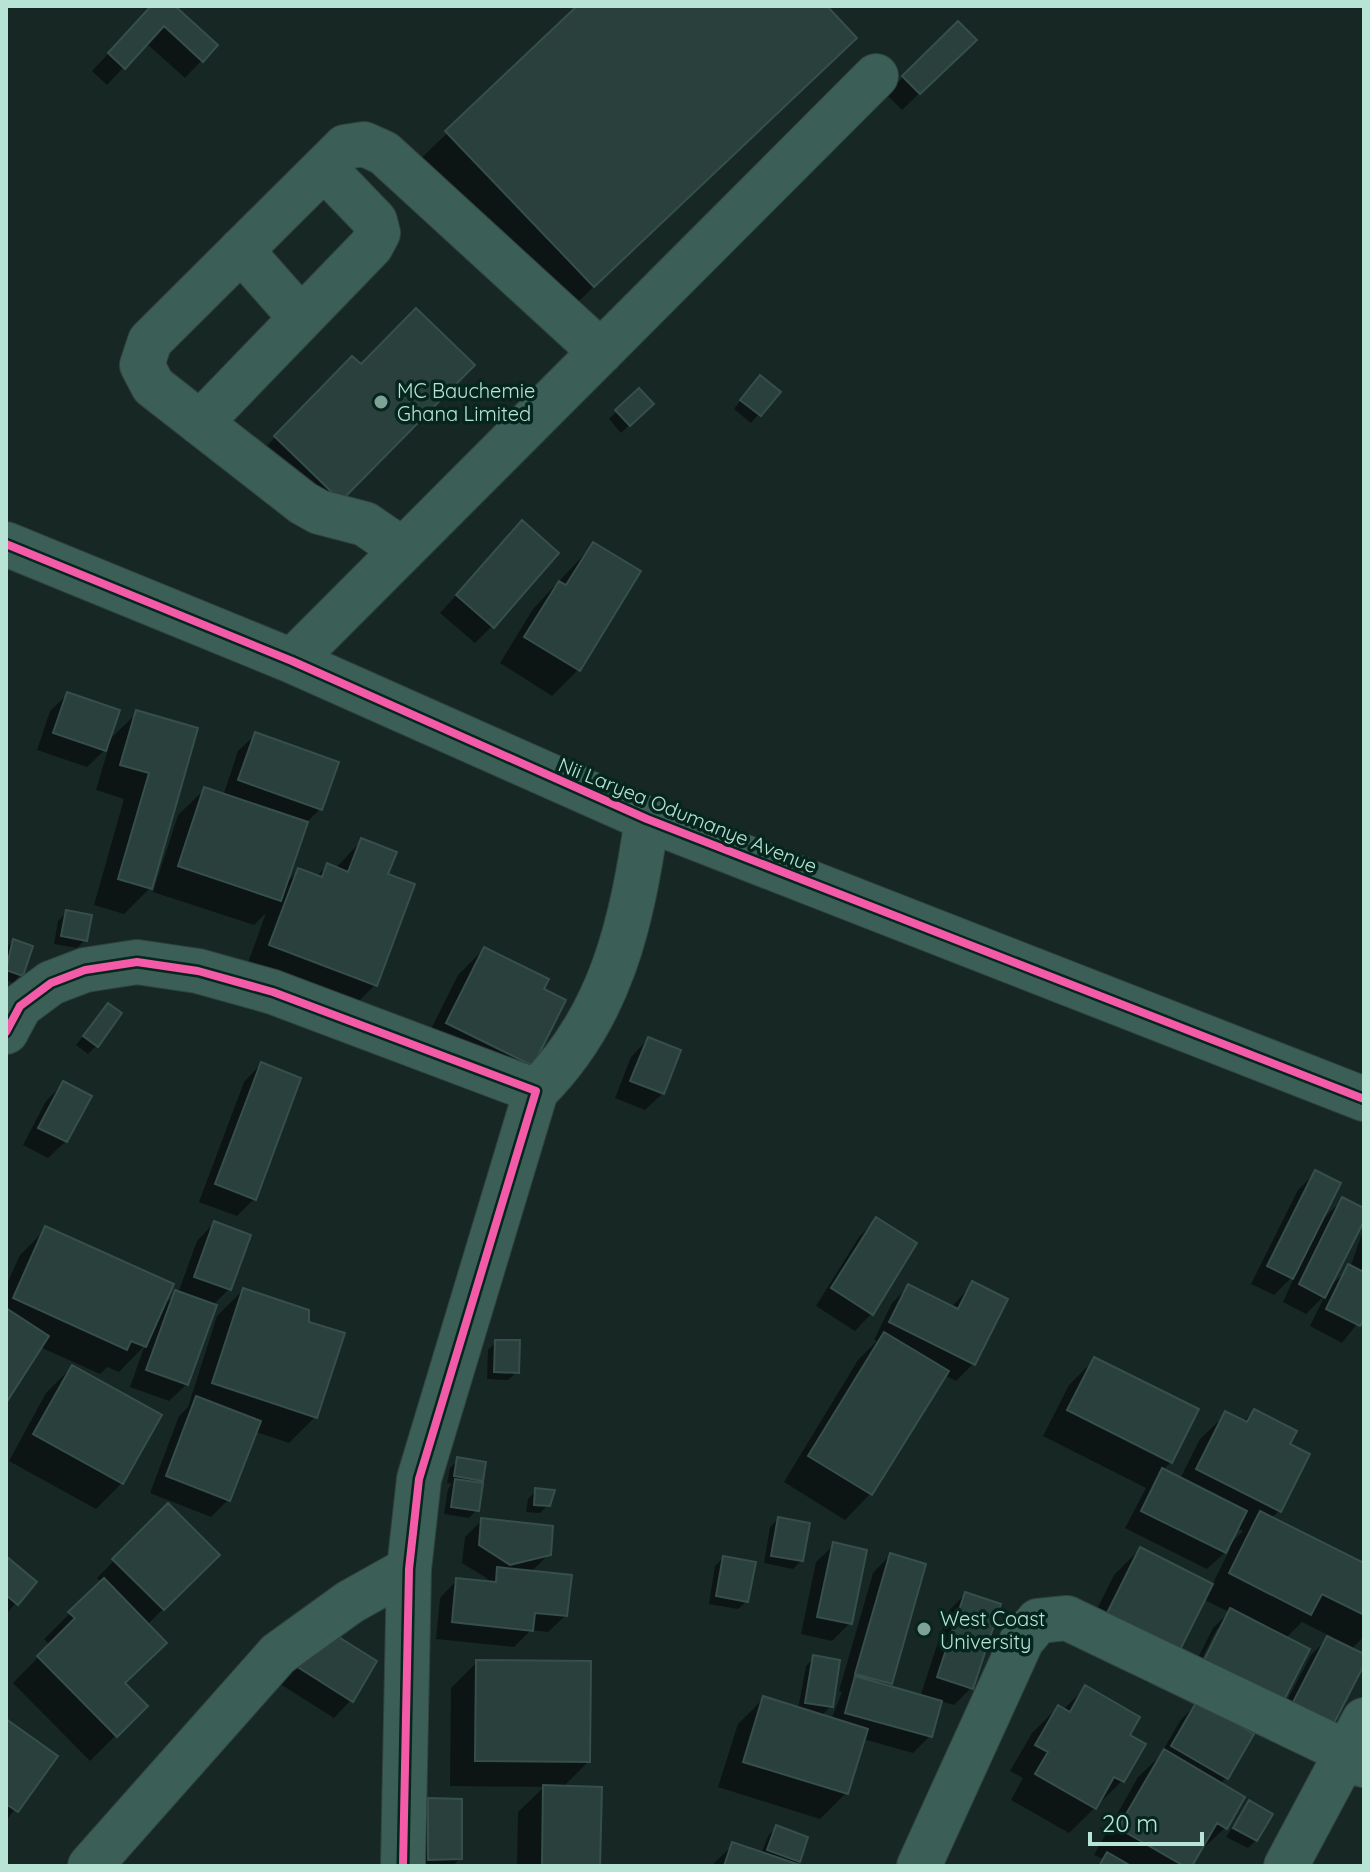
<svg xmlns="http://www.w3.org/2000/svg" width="1370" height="1872" font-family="Quicksand,sans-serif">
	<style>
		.shadow { fill: #0007; fill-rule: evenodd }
		.building { fill: #2a403c; stroke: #364f4c; stroke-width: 2 }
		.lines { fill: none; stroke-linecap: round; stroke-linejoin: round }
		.minor-casing { stroke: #30433d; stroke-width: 46 }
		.minor { stroke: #3b5f57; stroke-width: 44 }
		.cycleway-casing { stroke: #05251d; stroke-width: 13 }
		.cycleway { stroke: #f35aa7; stroke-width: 8 }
		.poi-dot { fill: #7fa297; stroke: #05251d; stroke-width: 3 }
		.labels { text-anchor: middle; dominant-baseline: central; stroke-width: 7; stroke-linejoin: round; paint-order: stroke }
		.poi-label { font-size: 20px; fill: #b7e4d5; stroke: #05251d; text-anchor: start }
		.street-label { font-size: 20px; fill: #b7e4d5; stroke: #05251d }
	</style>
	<rect width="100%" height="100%" fill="#172824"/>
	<!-- shadow -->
	<path class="shadow" d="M153,6h19l30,54 -17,18 -39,-35 -39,42 -15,-14z
		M580,6h247l-6,65 -261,248 -147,-153z
		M958,24l16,16 -72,70 -16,-16z
		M352,358l9,9 111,-2 -158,161 -64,-63z
		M752,386l26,6 -27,31 -17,-14z
		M638,391l13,13 -30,29 -12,-14z
		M522,523l-30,103 -17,17 -35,-30z
		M594,544l45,28 -61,98 -26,26 -52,-33 33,-54z
		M68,694l39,48 30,-29 59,17 -46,158 -26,26 -30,-9 30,-106 -28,-9 13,-44 -22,21 -50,-17 13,-39z
		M256,734l64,75 -16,16 -19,59 14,-14 17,7 11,-11 8,3 26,-28 24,34 -10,110 -26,26 -104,-40 21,-58 -12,12 -101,-33 25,-77 26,-25 19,6 15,-45z
		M67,912l18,28 -8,8 -23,-4 4,-23z
		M13,941l8,33 -8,9 -7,-3v-32z
		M484,949l57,41 -9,75 -26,26 -85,-42 37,-74z
		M108,1005l-12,41 -8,8 -12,-9z
		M648,1039l15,54 -18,17 -30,-12 16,-41z
		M261,1064l-7,135 -17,17 -38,-14 45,-120z
		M63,1084l3,57 -18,17 -25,-13 23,-44z
		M1315,1173l6,48 21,-21 22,10 -33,75 19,-17 14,-40v87l-22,28 -32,-17 15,-31 -19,19 -23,-12 13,-29 -22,22 -23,-11 47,-94z
		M876,1220l-4,93 -17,18 -39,-25 43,-69z
		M214,1223l15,66 -16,16 -26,79 -18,17 -39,-14 15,-42 -26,27 -12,-5 -7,7 -60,-27 -34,53v-114l14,-31 26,-26 118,75 14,-11 19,-52z
		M972,1284l1,80 -17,17 -12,-6 -74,119 -25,26 -61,-38 74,-122 19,-19 -3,-1 18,-37 17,-17 42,22z
		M243,1290l72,127 -26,26 -33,-11 -28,68 -17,17 -61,-24 29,-77 9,-9 29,-91z
		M496,1342l21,30 -9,8 -21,-1 1,-29z
		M1095,1359l76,103 -9,9 18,8 20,-40 26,-25 17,8 11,-11 34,33 -8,66 -9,8 93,47v71l-13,14 13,6v5l-90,64 37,-70 19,-19 -28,-14 -17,17 -100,45 28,-56 16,-16 -26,-13 -29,58 -26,26 -70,-36 36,-72 26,-26 72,36 19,-38 -24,22 -82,-41 21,-40 -103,-52 26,-51zM1237,1528l6,3 -14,14zM1217,1629h5l-24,47 -4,-2z
		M72,1367l50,116 -26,26 -87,-48 37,-68z
		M458,1460l23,20 -4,4v26l-8,8 -25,-4 4,-25 4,-5 -5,-1 3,-15z
		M536,1491l13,13 -9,9 -14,-1 2,-13z
		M168,1506l49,49 -70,70 -24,59 22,22 -55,55 -77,-78 37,-38 -6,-6 58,-57 -5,-4z
		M778,1519l24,41 -9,9 -29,-6 6,-36z
		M482,1520l67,34 -18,18 35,43 -18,17 -17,-2 -17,17 -78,-8 4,-41 17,-18 27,3 4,-4 -26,-16 3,-26z
		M834,1545l16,78 -18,18 -31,-7 15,-72z
		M890,1555v128l-4,4 34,10 28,-85 17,-18 6,94 -17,17 -14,-4 -10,35 -17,17 -50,-14 -17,54 -26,26 -102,-32 20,-63 25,-25 35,10 8,-43 8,-8 17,48 -10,10 10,4 11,-28 -3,-1 34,-118z
		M723,1558l24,43 -9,8 -29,-5 6,-38z
		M6,1559l28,23 -26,30 -2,-2z
		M304,1646l47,54 -17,18 -54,-34z
		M477,1662l111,100 -25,25 35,79h-81l1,-54 26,-25 -94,-1 1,-98z
		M1085,1688l42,48 -5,45 -53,52 -58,-33 12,-22 -13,-7 22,-38 26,-26 5,3z
		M1197,1703l29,75 -6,6 23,13 -18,31 -27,25 -8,13h-94l7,-7 -9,-4 44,-78 21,-20 21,-36z
		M6,1721l49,35 -49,65z
		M429,1800l31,58 -7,8h-42v-48z
		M1249,1803l7,37 -8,8 -22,-11z
		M776,1828l22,33 -1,5h-86l22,-21 28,9 7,-18z"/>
	<!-- building -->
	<path class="building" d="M151,6h24l43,39 -15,17 -39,-36 -39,43 -17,-16z
		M577,6h250l30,32 -263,249 -149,-156z
		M958,21l19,19 -57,54 -18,-18z
		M416,308l59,57 -134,136 -67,-65 78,-80 9,8z
		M760,375l21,17 -20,24 -21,-16z
		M639,388l15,16 -24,22 -15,-16z
		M522,520l37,33 -65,75 -38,-33z
		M593,542l48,29 -61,100 -56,-34 35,-56 7,4z
		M67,692l53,18 -14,41 -53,-18z
		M136,710l62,18 -46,161 -34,-10 31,-106 -29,-8z
		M255,732l84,30 -17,48 -84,-30z
		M204,787l104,35 -27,79 -103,-35z
		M361,838l36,14 -9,22 27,10 -38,102 -108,-41 29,-77 24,9 5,-14 21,9z
		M66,910l26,5 -5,26 -26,-5z
		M13,939l20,7 -10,30 -17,-6z
		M484,947l65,32 -5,10 22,11 -33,66 -87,-43z
		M108,1003l14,10 -24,34 -15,-11z
		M648,1037l33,13 -17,44 -34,-13z
		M261,1062l40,16 -45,122 -41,-16z
		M63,1081l29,15 -25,46 -29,-14z
		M1315,1170l26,13 -48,96 -26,-13z
		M1342,1197l22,11v13l-39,77 -26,-14z
		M876,1217l41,26 -44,72 -42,-27z
		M214,1221l37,14 -20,55 -37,-13z
		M45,1226l129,58 -28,63 -15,-6 -4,9 -114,-52z
		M1348,1264l16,8v47l-4,7 -34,-17z
		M972,1281l36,18 -33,66 -86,-43 19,-38 50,25z
		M243,1288l66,22v12l36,11 -28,85 -105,-35z
		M175,1290l42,15 -29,80 -42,-15z
		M6,1308l43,28 -43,67z
		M884,1332l65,39 -77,124 -64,-39z
		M495,1340h25l-1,33 -25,-1z
		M1094,1357l105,52 -27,54 -105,-53z
		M72,1365l90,50 -39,69 -90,-50z
		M196,1396l65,25 -31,80 -64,-25z
		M1254,1409l43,22 -7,13 20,10 -29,58 -85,-43 29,-58 22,11z
		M457,1457l29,5 -3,19 -29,-5z
		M1162,1468l85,43 -21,42 -85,-42z
		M455,1479l28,4 -4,28 -28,-4z
		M535,1488l20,2 -5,16 -16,-1z
		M168,1503l52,52 -56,55 -52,-51z
		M1260,1511l104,52v52l-42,-21 -11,21 -82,-42z
		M778,1517l32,6 -7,38 -32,-5z
		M481,1518l72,8 -2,29 -41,10 -31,-20z
		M833,1542l34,8 -15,74 -35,-7z
		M1140,1547l73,37 -37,74 -73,-37z
		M890,1553l36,11 -34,120 -37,-10z
		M6,1556l31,26 -19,23 -12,-10z
		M723,1556l33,6 -8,40 -32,-6z
		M497,1567l75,8 -5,41 -32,-3 -2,18 -81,-9 4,-44 40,4z
		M104,1578l63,65 -42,40 23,23 -31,31 -80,-81 38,-38 -7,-6z
		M965,1592l36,12 -28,85 -36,-12z
		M1230,1608l80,41 -29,57 -80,-40z
		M321,1626l56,35 -24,41 -57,-36z
		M1327,1636l37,18v11l-33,64 -41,-21z
		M813,1655l27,5 -7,47 -28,-4z
		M476,1660l115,1 -1,101 -115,-1z
		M855,1676l87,25 -10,36 -87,-24z
		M1085,1685l55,32 -10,18 16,9 -22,38 -10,-5 -18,32 -61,-35 13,-22 -13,-7 23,-40 12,7z
		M763,1696l105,33 -20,65 -105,-32z
		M1197,1701l57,33 -26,45 -57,-33z
		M6,1719l52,37 -40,56 -12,-8z
		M1164,1749l81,48 -18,32 -10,-6 -25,43h-8l-66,-38z
		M543,1785l59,2 -2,79h-58z
		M428,1798l34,1v60l-34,1z
		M1249,1800l24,14 -16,27 -24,-13z
		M776,1825l32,12 -8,25 -33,-12z
		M732,1842l71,24h-79z
		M1107,1852l24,14h-32z"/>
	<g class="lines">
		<defs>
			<path id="minor" d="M241,250l60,68
				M200,423l171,-177 7,-13 -3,-12 -51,-53
				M6,544l286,117 355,158 717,280
				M403,550l-38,-26 -46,-12 -16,-9 -150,-117 -11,-21 8,-24 195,-194 19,-3 20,9 217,199
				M292,661l584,-585
				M6,1032l14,-26 31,-23 34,-13 52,-8 61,9 75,21 263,99 -117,388 -10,90 -6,297
				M536,1091c76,-75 96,-170 111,-272
				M90,1866l188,-212 72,-52 59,-33
				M919,1866l103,-226 16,-19 29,-3 279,134 18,13
				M1286,1866l78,-146"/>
		</defs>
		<!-- minor casing -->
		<use href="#minor" class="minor-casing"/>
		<!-- minor -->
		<use href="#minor" class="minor"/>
		<defs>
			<path id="cycleway" d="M6,544l286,117 355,158 717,280
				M6,1032l14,-26 31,-23 34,-13 52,-8 61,9 75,21 263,99 -117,388 -10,90 -6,297"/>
		</defs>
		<!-- cycleway casing -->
		<use href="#cycleway" class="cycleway-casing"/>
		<!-- cycleway -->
		<use href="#cycleway" class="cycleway"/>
	</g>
	<!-- markers -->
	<g class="poi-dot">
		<circle cx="381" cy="402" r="8"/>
		<circle cx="924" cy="1629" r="8"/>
	</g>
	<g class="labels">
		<!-- poi labels -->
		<g class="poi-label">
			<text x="397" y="390">MC Bauchemie<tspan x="397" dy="23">Ghana Limited</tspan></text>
			<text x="940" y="1618">West Coast<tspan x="940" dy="23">University</tspan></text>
		</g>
		<!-- street labels -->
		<g class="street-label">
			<text transform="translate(688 815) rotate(22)">Nii Laryea Odumanye Avenue</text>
		</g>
	</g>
	<!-- border -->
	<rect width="1370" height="1872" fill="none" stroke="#b7e4d5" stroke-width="16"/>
	<!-- scale -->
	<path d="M1090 1832v12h112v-12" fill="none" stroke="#b7e4d5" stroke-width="4"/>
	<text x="1102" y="1832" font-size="24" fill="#b7e4d5" stroke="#05251d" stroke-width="6" paint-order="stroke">20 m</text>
</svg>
